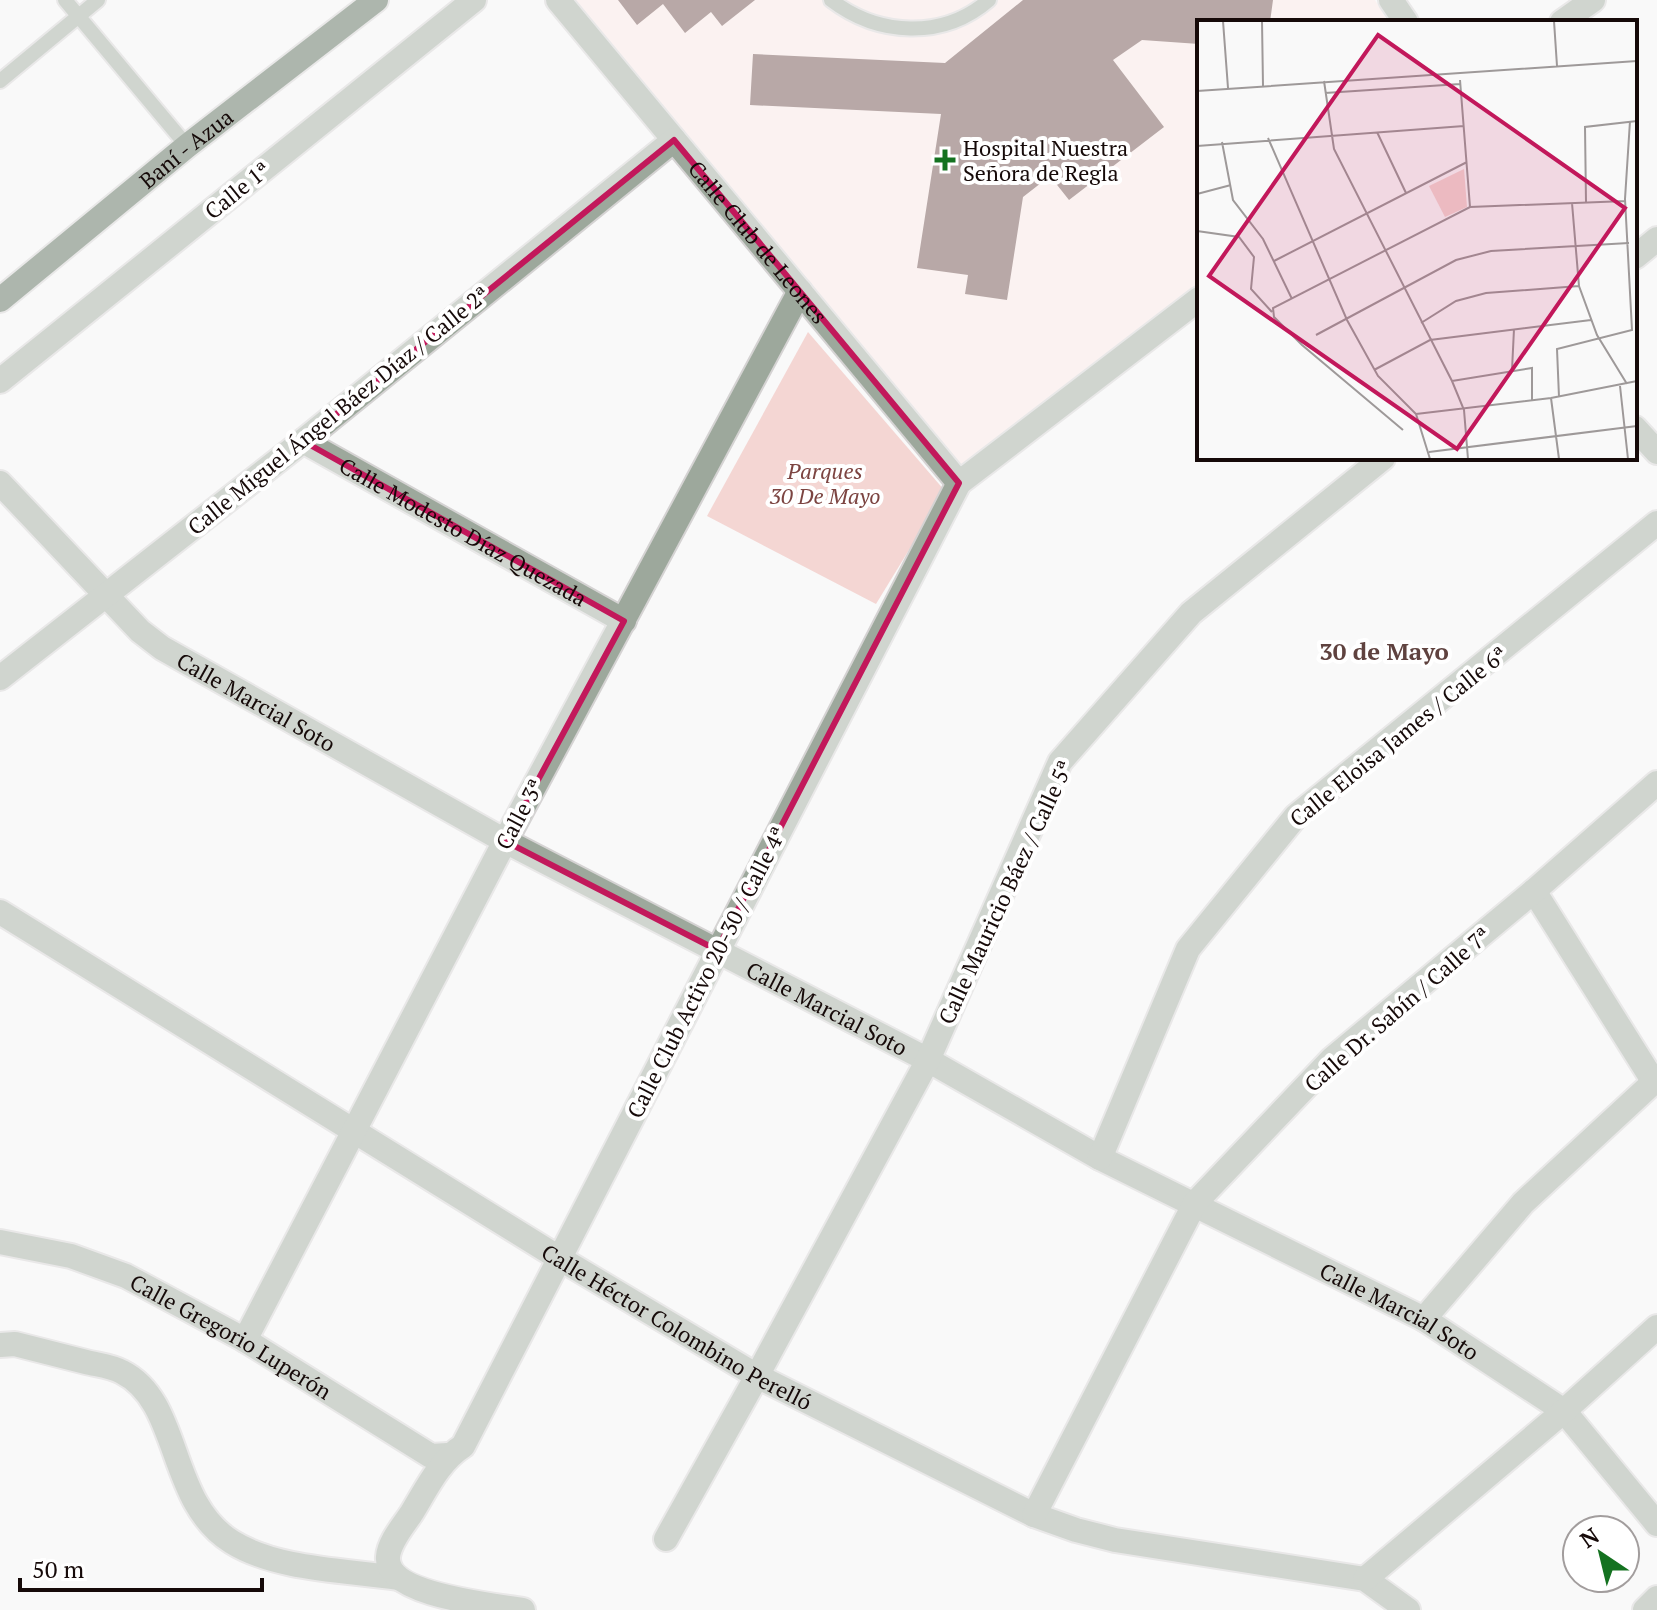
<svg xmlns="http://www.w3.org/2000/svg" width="1657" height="1610" font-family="'PT Serif',serif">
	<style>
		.built { fill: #fce9e7 }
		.green { fill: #f4d6d3 }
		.building { fill: #684643 }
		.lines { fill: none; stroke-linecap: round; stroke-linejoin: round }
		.lane-casing { stroke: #d5d3d3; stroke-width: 18 }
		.street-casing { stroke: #d5d3d3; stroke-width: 28 }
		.primary-casing { stroke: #d5d3d3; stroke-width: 28 }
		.lane { stroke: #9da89c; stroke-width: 14 }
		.street { stroke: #9da89c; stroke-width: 24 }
		.primary { stroke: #516551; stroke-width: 24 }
		.marked { fill: none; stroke: #c2185b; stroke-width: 6; stroke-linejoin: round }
		.poi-dot { fill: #147220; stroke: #fff; stroke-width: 3 }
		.labels { text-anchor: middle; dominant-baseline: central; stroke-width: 8; stroke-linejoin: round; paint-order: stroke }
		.poi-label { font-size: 22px; fill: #160a09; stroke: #fff; text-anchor: start }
		.street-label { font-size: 22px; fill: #160a09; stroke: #fff }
		.park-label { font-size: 22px; font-style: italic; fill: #7c4441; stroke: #fff }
		.neighbourhood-label { font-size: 24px; font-weight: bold; fill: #5f423f; stroke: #fff }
		.inset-road { fill: none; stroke: #9e9999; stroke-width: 2 }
		.view { fill: #c2185b; fill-opacity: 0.15; stroke: #c2185b; stroke-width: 4 }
		.inset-edge { fill: none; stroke: #160a09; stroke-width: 4 }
	</style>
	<rect width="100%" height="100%" fill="#f9f9f9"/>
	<!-- built -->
	<path class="built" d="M558,0h817l13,22h-189v277l-240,184z"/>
	<!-- green -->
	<path class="green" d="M808,332l137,159 -69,113 -169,-88z"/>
	<!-- building -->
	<path class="building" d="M618,0h137l-33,26 -11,-14 -26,21 -22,-29 -26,21z
		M1023,0h250l-3,22h-71v22l-57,-4 -29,20 51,67 -95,73 -19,-24 -27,21 -16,103 -42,-6 3,-19 -51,-7 24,-154 -191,-9 3,-51 192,9z"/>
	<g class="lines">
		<defs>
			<path id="lane" d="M65,0l122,146
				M831,0c47,36 112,40 158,0
				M0,81l98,-81"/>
			<g id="street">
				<path id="s1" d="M558,0l401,483"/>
				<path d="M1391,0l15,22"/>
				<path d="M1562,22l31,-22"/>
				<path d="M1635,257l22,-18"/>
				<path d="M0,381l474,-381"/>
				<path d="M1635,428l22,24"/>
				<path id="s2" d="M303,441l321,180"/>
				<path id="s3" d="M0,483l140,148 22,17 343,193 423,219 172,98 324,161 140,92 93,113"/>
				<path d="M0,678l303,-237 371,-301"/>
				<path d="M1534,891l120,191"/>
				<path id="s4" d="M0,912l559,346 198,118 277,139 42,15 39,10 250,39 43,31"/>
				<path d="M1100,1158l88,-209 108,-133 361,-293"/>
				<path id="s5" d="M0,1242l71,14 55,20 119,64 186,116 17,-1"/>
				<path d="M1424,1319l99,-116 134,-124"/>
				<path d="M245,1340l260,-499 295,-550"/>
				<path d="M0,1345l15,-1c24,6 48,12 71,18 12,3 25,4 36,10 60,30 45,130 110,170 45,28 114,28 166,36"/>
				<path d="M1034,1515l161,-312 137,-144 202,-168 123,-108"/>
				<path d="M666,1539l91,-163 171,-316 132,-298 131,-149 192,-155"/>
				<path d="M1365,1579l199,-168 93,-84"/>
				<path d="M523,1610c-28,-5 -138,-14 -135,-53 1,-15 15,-31 23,-43 15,-24 28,-53 52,-68l496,-963 240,-184"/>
				<path d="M1645,1610l12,-12"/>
			</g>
			<g id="primary">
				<path id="s6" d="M0,300l187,-154 189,-146"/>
			</g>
		</defs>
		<!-- lane casing -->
		<use href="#lane" class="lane-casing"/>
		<!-- street casing -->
		<use href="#street" class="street-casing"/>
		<!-- primary casing -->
		<use href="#primary" class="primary-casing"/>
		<!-- lane -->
		<use href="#lane" class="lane"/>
		<!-- street -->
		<use href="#street" class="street"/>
		<!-- primary -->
		<use href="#primary" class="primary"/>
	</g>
	<!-- marked area -->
	<path d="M0 0H1657V1610H0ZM674,140l285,343 -242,467 -212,-109 119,-220 -321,-180z" fill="#f9f9f9" fill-opacity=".55" fill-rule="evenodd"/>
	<path class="marked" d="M674,140l285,343 -242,467 -212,-109 119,-220 -321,-180z"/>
	<!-- markers -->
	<path class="poi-dot" d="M941 148h8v8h8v8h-8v8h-8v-8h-8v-8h8z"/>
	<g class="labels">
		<!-- poi labels -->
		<g class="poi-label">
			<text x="963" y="147">Hospital Nuestra<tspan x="963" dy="25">Señora de Regla</tspan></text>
		</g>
		<!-- street labels -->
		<g class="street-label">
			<text stroke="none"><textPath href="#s6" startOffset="240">Baní - Azua</textPath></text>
			<text transform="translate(237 190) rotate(-39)">Calle 1ª</text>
			<text stroke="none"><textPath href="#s1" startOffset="314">Calle Club de Leones</textPath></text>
			<text transform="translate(338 410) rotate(-39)">Calle Miguel Ángel Báez Díaz / Calle 2ª</text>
			<text stroke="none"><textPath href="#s2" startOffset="184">Calle Modesto Díaz Quezada</textPath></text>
			<text stroke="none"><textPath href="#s3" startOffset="340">Calle Marcial Soto</textPath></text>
			<text transform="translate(1398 736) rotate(-39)">Calle Eloisa James / Calle 6ª</text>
			<text transform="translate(519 814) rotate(-62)">Calle 3ª</text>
			<text transform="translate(1005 892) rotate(-65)">Calle Mauricio Báez / Calle 5ª</text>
			<text transform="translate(706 972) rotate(-63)">Calle Club Activo 20-30 / Calle 4ª</text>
			<text stroke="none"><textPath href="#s3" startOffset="988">Calle Marcial Soto</textPath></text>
			<text transform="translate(1397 1009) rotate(-41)">Calle Dr. Sabín / Calle 7ª</text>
			<text stroke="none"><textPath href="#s3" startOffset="1636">Calle Marcial Soto</textPath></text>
			<text stroke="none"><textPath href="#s4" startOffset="794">Calle Héctor Colombino Perelló</textPath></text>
			<text stroke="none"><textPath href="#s5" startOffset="252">Calle Gregorio Luperón</textPath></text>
		</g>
		<!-- park labels -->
		<g class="park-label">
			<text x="825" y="470">Parques<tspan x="825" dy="25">30 De Mayo</tspan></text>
		</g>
		<!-- neighbourhood labels -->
		<g class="neighbourhood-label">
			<text x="1384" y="651">30 de Mayo</text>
		</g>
	</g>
	<!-- overview -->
	<g transform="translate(1197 20)">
		<rect width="440" height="440" fill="#f9f9f9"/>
		<path d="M267,149l3,38 -22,10 -16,-31z" fill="#f4d6d3"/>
		<path class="inset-road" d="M26,1l5,67M65,1l1,65M357,1l3,45M263,60l10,127M127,61l10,68 118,232 12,29 4,49M0,71l440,-30M128,73l135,-9M180,112l29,61M71,118l79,182 31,56 38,38 14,45M25,122l11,58 30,39 29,60M0,126l267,-20M0,174l34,-9M389,182l-1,-75 52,-6M375,183l7,83 18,49 30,49M0,211l42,6 15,20 -3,32 21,23M77,241l193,-99M224,303l35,-22 30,-8 93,-7M119,315l140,-75 35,-9 138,-8M177,350l56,-30 161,-20M315,350l2,-41M255,361l80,-13v33M423,366l8,73M362,377l-2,-48 75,-19 -7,-131 5,-78M354,378l8,61M219,394l135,-16 86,-17M206,410l-101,-85 -28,-28 -1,-9 197,-101 156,-6M232,432l208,-26"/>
		<path class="view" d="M181,15l247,173 -168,241 -248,-173z"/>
		<rect width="440" height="440" class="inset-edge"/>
	</g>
	<!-- north arrow -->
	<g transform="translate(1601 1554) rotate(325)"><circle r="38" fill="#ffffff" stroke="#a29d9d" stroke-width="2"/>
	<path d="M0-6L14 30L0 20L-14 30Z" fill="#147220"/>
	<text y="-12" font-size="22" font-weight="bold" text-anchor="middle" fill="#160a09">N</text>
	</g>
	<!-- scale -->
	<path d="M20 1578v12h242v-12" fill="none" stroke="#160a09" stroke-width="4"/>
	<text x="32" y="1578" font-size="24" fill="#160a09" stroke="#ffffff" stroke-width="6" paint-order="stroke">50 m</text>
</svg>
